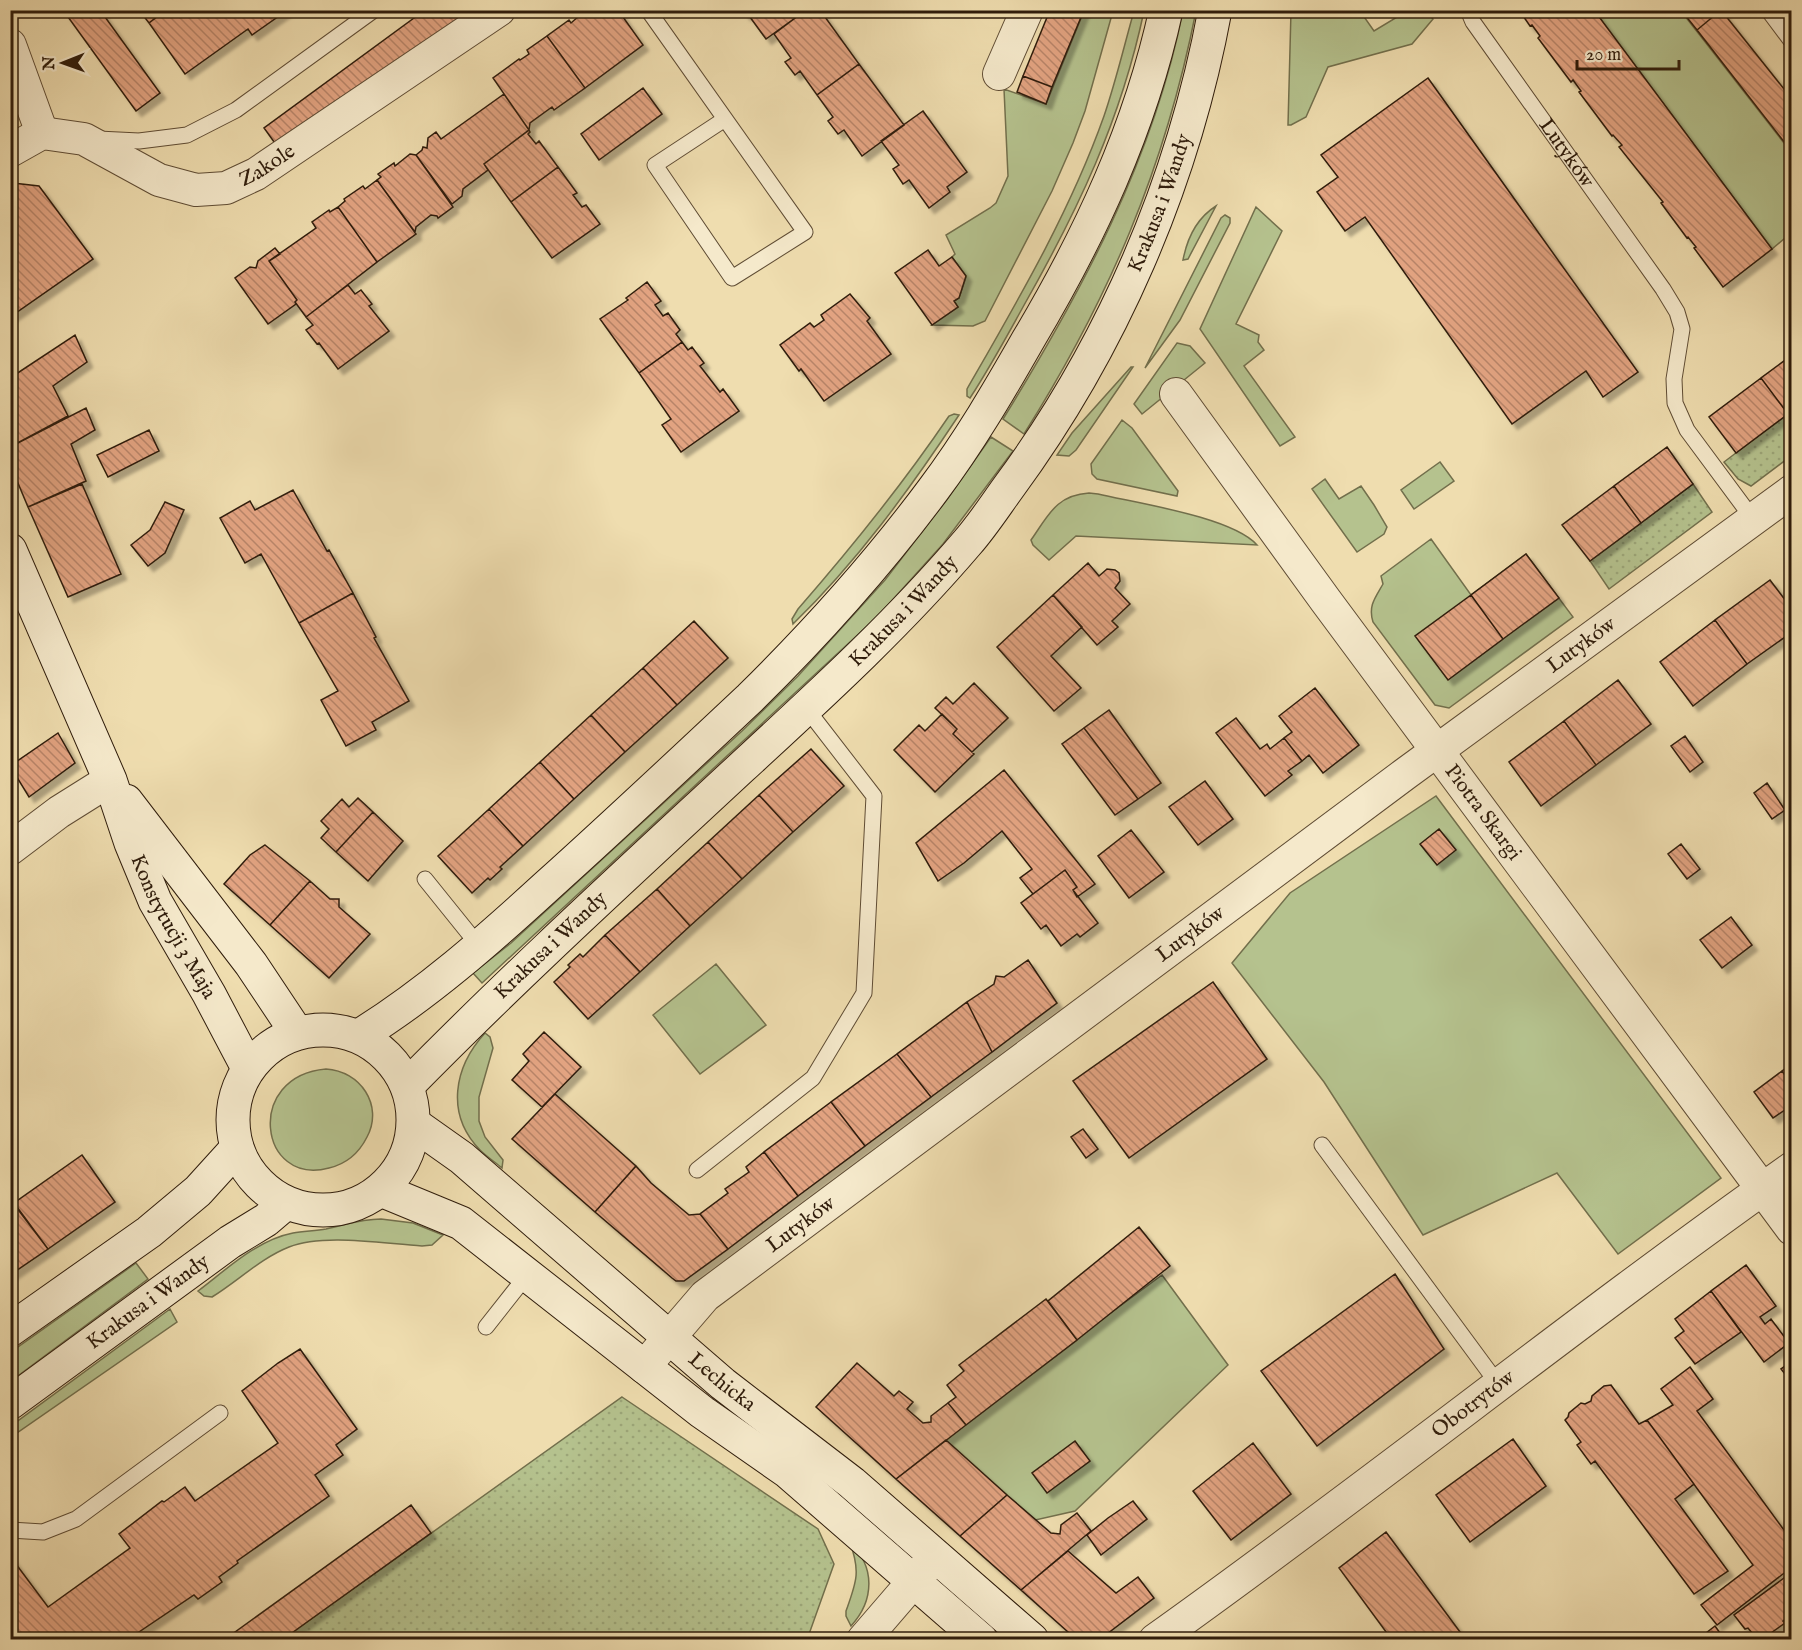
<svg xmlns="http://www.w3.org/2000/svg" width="1802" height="1650" font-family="'IM FELL English',serif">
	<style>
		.green { fill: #b5c28e; stroke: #726f4c; stroke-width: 1.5 }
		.garden { fill: url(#garden-dots); stroke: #726f4c; stroke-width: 1.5 }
		.building { fill: url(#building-back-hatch); stroke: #2f1c0b; stroke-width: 1.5; filter: url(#shadow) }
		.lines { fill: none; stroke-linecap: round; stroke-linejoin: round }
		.lane-casing { stroke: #5f4c34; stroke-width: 17 }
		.street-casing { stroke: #5f4c34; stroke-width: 34 }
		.secondary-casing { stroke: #2f1c0b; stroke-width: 35 }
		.lane { stroke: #f5e9cb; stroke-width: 15 }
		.street { stroke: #f5e9cb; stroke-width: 32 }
		.secondary { stroke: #f5e9cb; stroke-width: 33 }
		.labels { text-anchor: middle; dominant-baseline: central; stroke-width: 4.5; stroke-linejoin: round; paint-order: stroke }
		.street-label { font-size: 21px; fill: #2f1c0b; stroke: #f5e9cb }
	</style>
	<defs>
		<pattern id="garden-dots" width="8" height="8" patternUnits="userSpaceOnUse" patternTransform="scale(1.5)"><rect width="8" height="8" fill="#b5c28e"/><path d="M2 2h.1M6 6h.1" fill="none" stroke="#9ca679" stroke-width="1.8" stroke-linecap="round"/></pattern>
		<pattern id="building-back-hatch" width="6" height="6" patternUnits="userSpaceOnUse" patternTransform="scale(1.5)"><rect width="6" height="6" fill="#e2a381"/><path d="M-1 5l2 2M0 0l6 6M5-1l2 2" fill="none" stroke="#b88468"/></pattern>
		<filter id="shadow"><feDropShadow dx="5.5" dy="5.5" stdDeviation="1.5" flood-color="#0004"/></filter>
	</defs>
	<rect width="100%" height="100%" fill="#efddaf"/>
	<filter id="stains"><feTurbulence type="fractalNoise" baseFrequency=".00333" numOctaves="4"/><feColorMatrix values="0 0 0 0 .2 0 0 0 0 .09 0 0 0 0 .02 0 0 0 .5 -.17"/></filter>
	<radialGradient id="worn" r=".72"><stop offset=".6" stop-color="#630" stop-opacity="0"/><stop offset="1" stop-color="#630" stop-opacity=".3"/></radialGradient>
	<!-- green -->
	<path class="green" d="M1084,11h29l-28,100 -12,32 -21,48 -67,130 -12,5 -41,-1 26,-18 -4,-6 5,-3 7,-21 -14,-20 3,-3 -9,-19 44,-27 6,-5 12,-27 -4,-87 42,15z
		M1134,11h10c-23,109 -66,199 -121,296 -17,31 -34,62 -53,91l-3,-2v-7c50,-87 103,-177 137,-273 12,-35 20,-70 30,-105z
		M1183,11h13c-31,157 -87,288 -172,423l-21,-15c79,-128 150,-259 180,-408z
		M1291,11h69l14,20 33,-20h19l7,8 -21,25 -84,23 -22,50 -15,8h-3z
		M1594,11h87l110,141v81l-19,16z
		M1216,206l-28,53 -5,1c4,-21 14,-42 33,-54z
		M1256,207l26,24 -46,93 23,11 -1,7 6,8 -20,16 51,71 -15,9 -80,-117z
		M1225,215l5,3v5l-50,97 -35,48 76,-150z
		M1177,343l13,3 15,17 -63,51 -8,-10z
		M1131,367h2l-57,83 -7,6 -12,-1 15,-22z
		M954,414l5,1c-49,74 -102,147 -166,209l-1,-5 6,-10c54,-62 105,-125 151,-193z
		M1122,420l10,8 46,63 -1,5 -80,-17 -5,-5 -1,-10z
		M991,437l22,14 -70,93 -65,72 -396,367 -9,-10 38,-30 231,-212 56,-55 87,-96 63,-82z
		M1440,462l14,19 -40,28 -13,-19z
		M1325,479l14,20 22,-13 13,19 13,22 -3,7 -27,18 -45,-63z
		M1089,493l9,1c38,9 134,23 159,51l-181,-9 -27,24 -16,-15 -2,-5c17,-24 25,-45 58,-47z
		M1431,539l40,56 55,-41 47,63 -124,91 -14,-3 -62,-83c-5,-16 2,-24 10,-38l-2,-8z
		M1436,796l285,382 -103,76 -61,-81 -134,62 -99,-153 -92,-119 58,-70z
		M716,964l50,61 -66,49 -47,-59z
		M485,1033l5,4 3,11 -14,49v24l6,16 18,23 -1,8c-7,-6 -15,-11 -22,-18 -35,-36 -26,-83 5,-117z
		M326,1069c34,2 58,36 41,68 -8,16 -21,27 -38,31 -70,19 -85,-92 -3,-99z
		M381,1219l32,4 30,12 -11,10 -10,1c-37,-2 -98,-13 -133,1 -28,11 -51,34 -77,50l-8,-1 -6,-5c29,-22 59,-51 95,-58 11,-2 22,-2 33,-4 19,-4 35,-10 55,-10z
		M136,1263l12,16 -137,102v-29z
		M1162,1275l66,90 -153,146 -44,10 -91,-82z
		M170,1309l7,13 -166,115v-11z
		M850,1543c25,23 25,57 1,83l-5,-10v-5c10,-28 15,-39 4,-68z"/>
	<!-- garden -->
	<path class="garden" d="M1791,411v45l-40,30 -13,-7 -14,-17z
		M1693,484l19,28 -103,77 -19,-28z
		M622,1397l196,132 16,35 -26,73 -7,-4 -8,7 -510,-1z"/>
	<!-- building -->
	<path class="building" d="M63,10h37l60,83 -24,18z
		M139,10h27l-17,13z
		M166,10h120v1l-34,24 -4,-6 -63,45 -36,-51z
		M425,10h54l-197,143 -18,-25z
		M586,10h32l25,35 -58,43 -38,-52 22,-16 2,3z
		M742,10h64l-40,29 -19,-26 -2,2z
		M806,10h14l39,54 -42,31 -17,-24 -5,4 -10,-13 6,-4 -17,-24z
		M1050,10h34l-32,77 -29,-11z
		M1519,10h75l178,239 -49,38 -29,-39 2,-1 -8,-10 -1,1 -26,-35 2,-1 -44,-55 3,-2 -9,-10 -1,1 -33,-44 2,-1 -8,-11 -2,2 -33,-44 2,-2 -8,-11 -2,1z
		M1681,10h40l-24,20z
		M1721,10l71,89v53l-95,-122z
		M547,36l38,52 -31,22 -2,-3 -22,16 -1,7 -36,-52 26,-19 1,1 9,-6 -2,-4z
		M859,64l45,61 -42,31 -18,-26 -6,4 -10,-13 5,-4 -16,-22z
		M1023,76l29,11 -6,17 -29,-12z
		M1428,78l210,294 -35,25 -17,-26 -74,53 -147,-207 -20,14 -28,-39 21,-15 -17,-22z
		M643,88l19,26 -63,46 -18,-26z
		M504,94l25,36 -45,34 4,6 -25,19 -1,7 -10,8 -36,-49 6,-5 1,-3 4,1 1,-10 8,-6 5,7z
		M923,111l44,61 -20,15 3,5 -21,16 -20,-28 -6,4 -10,-15 6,-4 -18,-24z
		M529,130l1,2 -2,2 8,10 3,-3 19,26 -47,35 -27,-38z
		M410,154l6,1 37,52 -15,11 -1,-2 -6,-1 -15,12 -1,5 -38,-52 4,-3 -3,-3 16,-11 1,3z
		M558,167l19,26 -4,2 9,12 4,-2 14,19 -48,34 -41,-56z
		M377,180l39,54 -39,28 -39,-55 7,-6 -1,-2 19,-13 2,3z
		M13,183l26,3 54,73 -83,58v-132z
		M338,207l39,55 -71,55 -11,-15 2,-2 -28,-39 47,-33 -4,-6 17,-12 1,2z
		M275,248l5,6 -11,7 28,39 -2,2 1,2 -28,20 -33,-46 15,-11 6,1 2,-7z
		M928,250l11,16 13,-9 14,19 -7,22 -5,3 4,6 -26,18 -37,-52z
		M647,282l14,19 -6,4 8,11 5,-3 12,17 -4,4 6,8 -43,31 -39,-54 28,-19 -2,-2z
		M348,285l7,9 6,-4 11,14 -3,2 20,25 -51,38 -19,-26 -2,1 -11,-14 7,-5 -7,-8z
		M850,294l20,24 -3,3 24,33 -67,47 -23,-32 -2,2 -19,-26 30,-22 4,4 10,-7 -3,-5z
		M75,335l12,27 -34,24 15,30 -58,31v-69z
		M682,342l6,8 4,-3 12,16 -4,3 20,26 3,-3 16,22 -58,41 -19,-27 9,-6 -32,-46z
		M1792,355v56l-4,3 -27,-36z
		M1761,378l27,36 -52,39 -27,-36z
		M86,408l9,22 -24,14 15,37 -58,26 -18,-43v-17z
		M149,430l10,21 -51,26 -11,-22z
		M1667,447l26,37 -52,39 -27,-37z
		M82,484l39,90 -53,23 -40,-90z
		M1614,486l27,37 -51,38 -28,-36z
		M293,490l34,61 2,-1 24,43 -54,30 -38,-69 -16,9 -25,-45 30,-17 5,9z
		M165,502l19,8 -19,43 -17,13 -17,-21 19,-15z
		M1526,554l33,44 -56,41 -32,-44z
		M1088,563l11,13 8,-7 8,1 4,3 1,8 -5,7 15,16 -18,17 6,6 -21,18 -44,-50z
		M1770,580l22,29v23l-45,32 -32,-44z
		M353,593l23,44 -2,1 35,63 -37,21 4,8 -30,16 -25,-46 17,-9 -39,-68z
		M1053,595l29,32 -31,29 30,32 -27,23 -57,-64z
		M1471,595l32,44 -55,41 -33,-44z
		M1715,620l32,44 -54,42 -33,-44z
		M694,621l34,37 -51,47 -34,-37z
		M643,668l34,37 -52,47 -34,-37z
		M1618,680l33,44 -55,41 -32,-44z
		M974,683l34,35 -36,34 -19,-18 4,-5 -22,-21 11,-11 7,7z
		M1315,688l44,57 -36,28 -14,-18 -7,6 -18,-23 8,-6 -13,-16z
		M1109,710l52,73 -23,16 -54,-71z
		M942,714l15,15 -4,5 21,20 -39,38 -41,-42 25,-25 6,6z
		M591,715l34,37 -51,47 -34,-37z
		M1236,718l24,31 7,-5 3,5 14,-11 18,23 -14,10 4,4 -27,21 -49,-63z
		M1564,721l32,44 -55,41 -32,-44z
		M1084,728l54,71 -23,16 -53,-71z
		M58,733l17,30 -46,34 -19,-31z
		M1685,736l18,26 -13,10 -19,-26z
		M811,749l33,37 -51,46 -34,-37z
		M540,762l34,37 -51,47 -34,-37z
		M1004,770l91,114 -18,13 -4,-7 4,-3 -12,-17 -32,24 -13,-16 12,-9 -30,-38 -38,32 -26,18 -22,-38z
		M1205,781l28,38 -35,26 -29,-38z
		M1767,783l18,27 -13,9 -18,-26z
		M759,795l34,37 -51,47 -34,-37z
		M358,798l15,14 -37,40 -15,-14 8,-9 -8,-8 21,-22 7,8z
		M489,809l34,37 -23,21 2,2 -12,11 -2,-2 -16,15 -34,-37z
		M373,812l30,29 -35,40 -32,-29z
		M1439,829l17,21 -19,15 -17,-21z
		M1131,830l33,42 -35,26 -31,-42z
		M708,842l34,37 -52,47 -33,-37z
		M1681,844l19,25 -13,10 -19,-25z
		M265,845l45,36 -40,44 -46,-41 26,-29z
		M1065,870l12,17 -4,3 25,33 -18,14 -3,-3 -16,12 -15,-21 -5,4 -20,-26z
		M310,881l20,18h9v8l31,27 -41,44 -59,-53z
		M657,889l33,37 -50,46 -35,-37z
		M1731,917l21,28 -30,23 -22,-28z
		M605,935l35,37 -52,47 -34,-37 16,-15 -2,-2 12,-11 3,3z
		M1028,960l29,43 -65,49 -25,-50 27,-18 2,-8 8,1z
		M1213,982l54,77 -138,99 -56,-77z
		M967,1002l25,50 -61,45 -34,-43z
		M544,1032l37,35 -39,40 -30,-27 17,-19 -6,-7z
		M897,1054l34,43 -66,49 -34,-44z
		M1792,1064v21l-10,-14z
		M1782,1071l10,14v20l-19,13 -19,-26z
		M555,1094l81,72 -41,46 -83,-73z
		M831,1102l34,44 -67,50 -34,-44z
		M1083,1129l15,20 -12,9 -15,-21z
		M764,1152l34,44 -70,53 -28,-35 28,-21 -3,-4 24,-17 -3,-5z
		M82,1155l33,47 -67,47 -34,-46z
		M636,1166l15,17 38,32 11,-1 28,35 -44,32h-8l-4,-3 -77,-66z
		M10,1199l38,50 -38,26z
		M1139,1227l31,39 -93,74 -29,-39z
		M1746,1265l30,41 -16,11 5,7 6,-5 18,24 -25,19 -53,-71z
		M1395,1274l49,75 -127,97 -56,-75z
		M1711,1291l30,41 -46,32 -20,-26 9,-7 -9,-12z
		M1046,1299l31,41 -111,85 -18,-22 8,-6 -9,-12 17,-14 -5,-6z
		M300,1349l57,80 -21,16 7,10 -28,20 14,21 -92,65 1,2 -19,14 3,5 -24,17 -4,-4 -67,45h-117v-84l38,51 82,-59 -11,-14 43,-33 2,1 21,-15 10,14 83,-58 -36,-52 36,-28z
		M1792,1361v22l-11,-14z
		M857,1363l37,33 5,-5 14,11 -6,7 16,14 8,-1v-6l17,-13 18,22 -70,54 -80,-72z
		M1690,1367l23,32 -16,12 95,130v26l-75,58 -16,-20 52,-40 -106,-145 26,-15 -12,-16z
		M1611,1385l28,39 8,-4 47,64 -19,15 53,72 -34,23 -99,-133 -4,3 -14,-19 4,-3 -16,-22 3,-3 1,-4 12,-10 4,1 6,-3 1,-5 12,-10z
		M1513,1439l33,47 -76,56 -34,-47z
		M946,1440l61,55 -47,41 -64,-57z
		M1075,1441l15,20 -43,32 -15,-20z
		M1253,1443l38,51 -60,46 -38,-49z
		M1007,1495l44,38 9,1 1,-9 16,-12 14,18 -70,59 -61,-54z
		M1133,1501l14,18 -46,36 -14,-20 21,-17z
		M411,1505l20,28 -149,107h-58z
		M1386,1532l80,108h-74l-53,-72z
		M1068,1551l48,42 22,-16 16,21 -55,42h-22l-56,-50z
		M1784,1578l8,10v26l-9,7 2,2 -24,17h-3l-10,-12 -3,1 -11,-14z
		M1715,1626l10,14h-28z"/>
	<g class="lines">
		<defs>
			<g id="lane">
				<path d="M648,10l157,222 -73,46 -77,-113 70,-46"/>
				<path id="s1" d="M1468,10l5,12 190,267 14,23 5,17 -8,50 1,24 12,27 66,89"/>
				<path d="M1768,10l24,32"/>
				<path d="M98,139l41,2 48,-6 49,-25 138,-100"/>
				<path d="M425,879l54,67"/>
				<path d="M1322,1145l176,239"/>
				<path d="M697,1170l116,-92 51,-85 10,-197 -68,-88"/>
				<path d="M486,1327l41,-52"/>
				<path d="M10,1530l33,2 33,-13 144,-106"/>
			</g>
			<g id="street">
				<path d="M10,45l32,88"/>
				<path d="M999,74l28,-64"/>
				<path id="s2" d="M10,151l32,-18 42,6 75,41 37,10 30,-2 30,-14 243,-164"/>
				<path id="s3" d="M1176,394l150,207 466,628"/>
				<path d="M10,849l49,-37 51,-32"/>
				<path id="s4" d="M644,1367l61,-71 700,-522 387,-283"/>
				<path d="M863,1640l68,-79"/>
				<path id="s5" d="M1155,1640c215,-153 421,-319 637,-472"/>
			</g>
			<g id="secondary">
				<path id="s6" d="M10,550l100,230 21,63 24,58 54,93 39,74"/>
				<path d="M126,801l125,163 46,69"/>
				<circle cx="323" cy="1120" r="90"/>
				<path d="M359,1036c68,-42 129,-96 188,-150 69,-62 136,-125 203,-188 66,-65 128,-134 183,-208 36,-48 66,-99 95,-150 62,-104 112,-211 138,-330"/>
				<path id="s7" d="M407,1086c108,-110 222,-214 335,-319 78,-72 156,-143 225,-224 15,-17 28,-37 41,-55 104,-141 175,-305 207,-478"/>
				<path id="s8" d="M414,1124l48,34 261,226 129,99 180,157"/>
				<path d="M381,1190l80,33 241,189 86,60 193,168"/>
				<path d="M10,1330l139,-98 49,-41 39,-43"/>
				<path id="s9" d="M10,1403l220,-161 36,-22 20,-17"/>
			</g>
		</defs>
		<!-- lane casing -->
		<use href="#lane" class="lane-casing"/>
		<!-- street casing -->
		<use href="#street" class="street-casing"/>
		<!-- secondary casing -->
		<use href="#secondary" class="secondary-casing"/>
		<!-- lane -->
		<use href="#lane" class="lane"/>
		<!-- street -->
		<use href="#street" class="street"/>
		<!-- secondary -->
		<use href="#secondary" class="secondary"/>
	</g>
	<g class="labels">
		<!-- street labels -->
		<g class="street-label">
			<text stroke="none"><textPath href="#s1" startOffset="174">Lutyków</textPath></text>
			<text stroke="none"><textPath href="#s2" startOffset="280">Zakole</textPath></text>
			<text stroke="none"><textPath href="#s7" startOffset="1173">Krakusa i Wandy</textPath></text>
			<text stroke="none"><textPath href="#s7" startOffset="687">Krakusa i Wandy</textPath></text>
			<text stroke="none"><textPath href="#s4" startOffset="1185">Lutyków</textPath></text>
			<text stroke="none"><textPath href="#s3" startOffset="519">Piotra Skargi</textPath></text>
			<text stroke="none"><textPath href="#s6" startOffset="411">Konstytucji 3 Maja</textPath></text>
			<text stroke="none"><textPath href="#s4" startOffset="699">Lutyków</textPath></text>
			<text stroke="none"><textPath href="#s7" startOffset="201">Krakusa i Wandy</textPath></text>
			<text stroke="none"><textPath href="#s4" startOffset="213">Lutyków</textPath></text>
			<text stroke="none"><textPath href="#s9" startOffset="171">Krakusa i Wandy</textPath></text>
			<text stroke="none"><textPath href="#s8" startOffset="402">Lechicka</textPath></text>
			<text stroke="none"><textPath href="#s5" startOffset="396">Obotrytów</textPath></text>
		</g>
	</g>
	<!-- margin -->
	<rect width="1802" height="1650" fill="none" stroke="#efddaf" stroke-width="36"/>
	<rect x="12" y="12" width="1778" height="1626" fill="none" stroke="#2f1c0b" stroke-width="3"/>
	<rect x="18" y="18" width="1766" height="1614" fill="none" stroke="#2f1c0b" stroke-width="1.5"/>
	<!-- north arrow -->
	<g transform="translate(63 63) rotate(269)" stroke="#f5e9cb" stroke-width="4.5" paint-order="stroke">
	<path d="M0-4.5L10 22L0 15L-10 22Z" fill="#2f1c0b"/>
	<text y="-9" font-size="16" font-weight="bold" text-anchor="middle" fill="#2f1c0b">N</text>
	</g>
	<!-- scale -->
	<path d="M1577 60v9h102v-9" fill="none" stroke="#2f1c0b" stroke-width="3"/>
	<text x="1586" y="60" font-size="18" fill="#2f1c0b" stroke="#f5e9cb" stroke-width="4.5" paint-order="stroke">20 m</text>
	<rect width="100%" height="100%" filter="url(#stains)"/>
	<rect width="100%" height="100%" fill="url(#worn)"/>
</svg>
